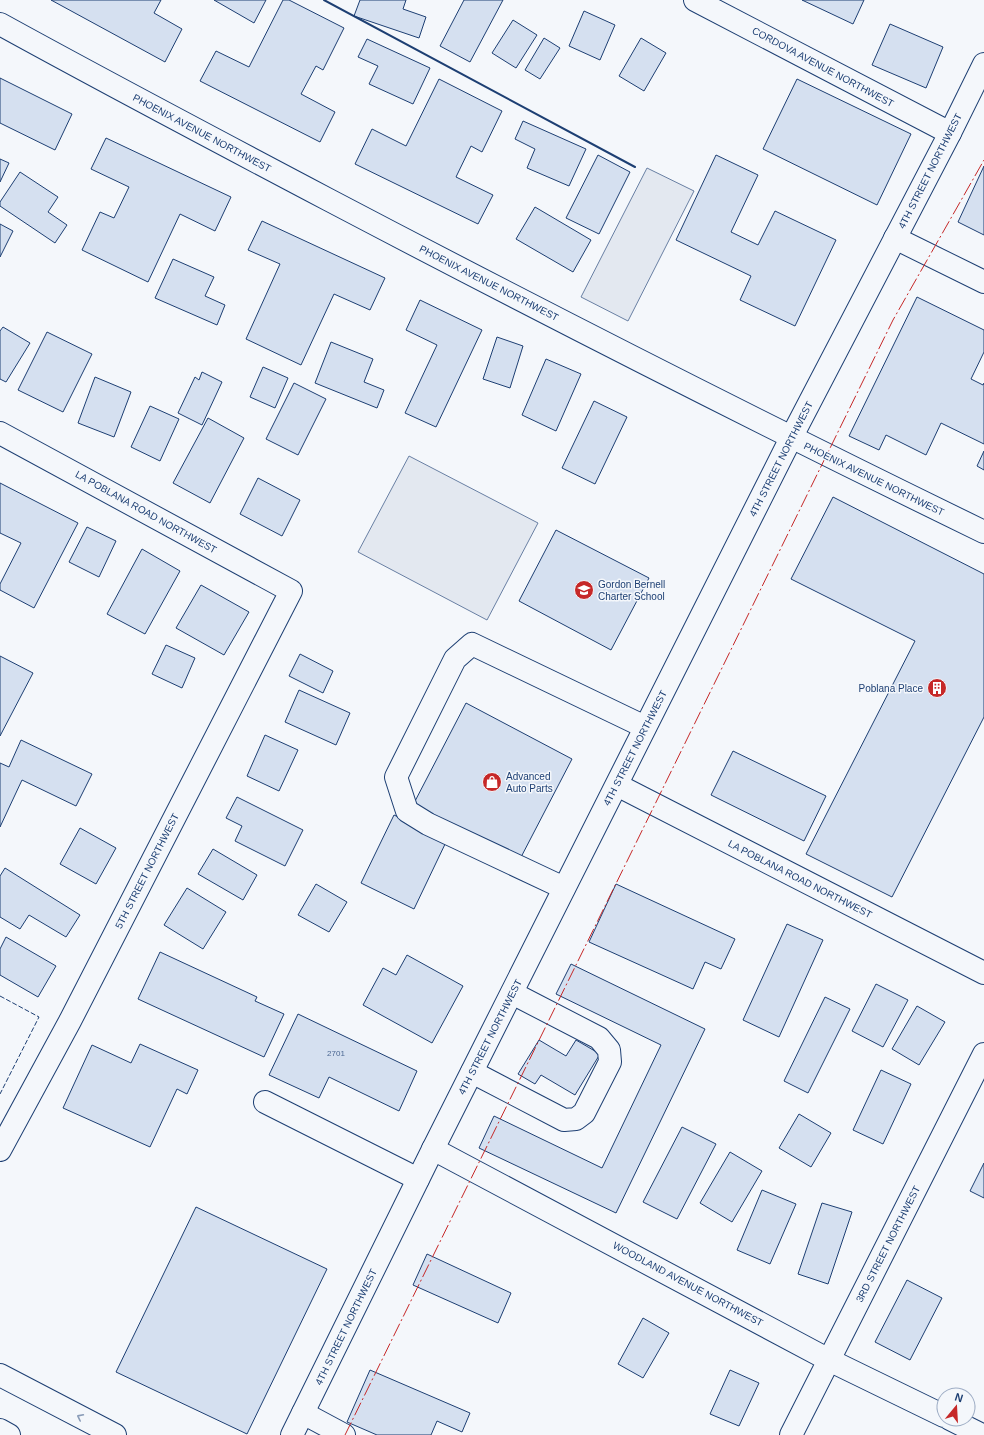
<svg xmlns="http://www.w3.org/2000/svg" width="984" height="1435" font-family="Helvetica,sans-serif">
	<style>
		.parking { fill: #e3e8f0; stroke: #687fa3 }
		.building { fill: #d5e0f0; stroke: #1d3f73 }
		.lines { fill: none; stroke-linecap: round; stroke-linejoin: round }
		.minor-casing { stroke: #1d3f73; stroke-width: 24 }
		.major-casing { stroke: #1d3f73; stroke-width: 24 }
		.minor { stroke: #f4f7fb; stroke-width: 22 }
		.major { stroke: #f4f7fb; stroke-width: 22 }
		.fence { stroke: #1d3f73; stroke-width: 1; stroke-dasharray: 5 2; stroke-linecap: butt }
		.wall { stroke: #1d3f73; stroke-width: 2 }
		.power { stroke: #c62828; stroke-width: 1; stroke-dasharray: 14 3 2 3; stroke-linecap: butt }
		.oneway { stroke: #889bb7 }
		.labels { text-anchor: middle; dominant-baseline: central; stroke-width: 3; stroke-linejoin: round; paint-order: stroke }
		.number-label { font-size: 8px; fill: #4b6792 }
		.street-label { font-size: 10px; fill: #1d3f73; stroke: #f4f7fb }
		.poi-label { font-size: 10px; fill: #1d3f73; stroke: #f4f7fb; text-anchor: start }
	</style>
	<rect width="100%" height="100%" fill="#f4f7fb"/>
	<!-- parking -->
	<path class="parking" d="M647,168l47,23 -66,130 -47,-24z
		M409,456l129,67 -51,97 -129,-68z"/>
	<!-- building -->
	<path class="building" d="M51,0h110l-7,13 28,16 -17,33z
		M214,0h52l-12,23z
		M283,0h6l55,28 -21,42 -7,-4 -15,28 34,18 -15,30 -120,-61 16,-30 33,16z
		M360,0h46l-3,9 23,8 -7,21 -65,-22z
		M464,0h39l-33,62 -30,-16z
		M802,0h62l-11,24z
		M584,11l31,14 -15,35 -31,-14z
		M513,20l24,15 -21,33 -24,-15z
		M890,24l53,23 -17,41 -54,-23z
		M544,38l16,10 -20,31 -15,-9z
		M641,38l25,15 -22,38 -25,-15z
		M367,39l63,29 -17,36 -44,-20 9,-18 -20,-9z
		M0,78l72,36 -17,36 -55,-27z
		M439,79l63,32 -20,41 -11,-6 -15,31 37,18 -15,29 -123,-60 17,-35 34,17z
		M797,79l114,55 -34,71 -114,-56z
		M523,121l63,28 -17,37 -42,-18 8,-19 -20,-10z
		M106,138l125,59 -16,34 -35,-17 -32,68 -66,-32 18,-38 14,6 15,-31 -38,-18z
		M598,155l32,17 -31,62 -33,-16z
		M716,155l42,20 -27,57 27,13 17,-34 61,29 -41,86 -55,-26 11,-24 -75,-36z
		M0,159l9,4 -9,19z
		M984,166v69l-26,-13z
		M20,172l38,25 -10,15 19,13 -12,18 -55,-37v-4z
		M535,207l56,33 -18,32 -57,-33z
		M262,221l123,57 -15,32 -36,-16 -33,71 -55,-26 34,-75 -32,-14z
		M0,224l13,7 -13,26z
		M173,259l41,18 -9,19 20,9 -8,20 -62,-27z
		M917,297l67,33v22l-13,27 12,6 1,-2v61l-43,-21 -15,32 -40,-20 -7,15 -30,-14z
		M420,300l62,30 -46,97 -31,-14 32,-68 -31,-15z
		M3,327l27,16 -24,39 -6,-3v-48z
		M47,332l45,22 -29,58 -45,-22z
		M497,337l26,9 -13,42 -27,-9z
		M331,342l42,17 -9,23 20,8 -7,18 -62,-25z
		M546,359l35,15 -25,57 -34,-16z
		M263,367l25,11 -13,30 -25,-11z
		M202,372l20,10 -20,43 -24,-12 17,-36 4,3z
		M95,377l36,15 -17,45 -36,-14z
		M294,383l32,16 -28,56 -32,-16z
		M594,401l33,16 -32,67 -33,-16z
		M150,406l29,13 -19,42 -29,-14z
		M208,418l36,20 -34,65 -37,-20z
		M984,451v19l-7,-4z
		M258,478l42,22 -18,36 -42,-22z
		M0,483l78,40 -44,85 -34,-18v-6l21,-41 -21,-10z
		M833,497l151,77v143l-92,180 -86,-43 109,-213 -124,-62z
		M87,527l29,14 -17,36 -30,-15z
		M556,530l93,48 -38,72 -92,-49z
		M142,549l38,22 -35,63 -38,-20z
		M201,585l48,27 -25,43 -48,-27z
		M166,645l29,13 -13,30 -30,-14z
		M300,654l33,17 -10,22 -34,-17z
		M0,656l33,17 -33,63z
		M299,690l51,23 -14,32 -51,-23z
		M466,703l106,56 -53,102 -106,-56z
		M265,735l33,15 -19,41 -32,-15z
		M21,740l71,34 -16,32 -54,-26 -22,47v-64l9,4z
		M733,751l93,45 -22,45 -93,-46z
		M237,797l66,33 -18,36 -50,-25 7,-15 -16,-8z
		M394,815l53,25 -33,69 -53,-26z
		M80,828l36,20 -20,36 -36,-20z
		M213,849l44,26 -14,25 -45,-26z
		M5,868l75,47 -14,22 -37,-22 -9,14 -20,-12v-41z
		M316,884l31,18 -18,30 -31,-17z
		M616,884l119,55 -14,30 -16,-7 -12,27 -104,-47z
		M187,888l39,24 -23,37 -39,-24z
		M787,924l36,16 -44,97 -36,-17z
		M6,937l50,29 -18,31 -38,-22v-26z
		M160,952l97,45 -2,4 29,13 -20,43 -126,-58z
		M407,955l56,31 -31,57 -69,-38 20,-37 13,7z
		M571,964l134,65 -89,184 -137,-65 15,-32 108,52 59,-123 -105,-51z
		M876,984l32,16 -25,47 -31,-16z
		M825,997l25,12 -42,84 -24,-12z
		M917,1006l28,16 -26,43 -27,-16z
		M298,1014l119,57 -18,40 -70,-34 -10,21 -50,-23z
		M539,1040l27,16 10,-16 24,14 -25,41 -34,-20 -6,9 -17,-10z
		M140,1044l58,26 -11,24 -10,-5 -27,58 -87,-39 29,-63 39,18z
		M881,1070l30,14 -28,60 -30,-14z
		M799,1114l32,19 -20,34 -32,-19z
		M682,1127l34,17 -39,75 -34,-17z
		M730,1152l32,19 -30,51 -32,-19z
		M984,1163v35l-14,-7z
		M762,1190l34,14 -26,60 -33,-14z
		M822,1203l30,9 -24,72 -30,-10z
		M196,1207l131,62 -80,165 -131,-62z
		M427,1254l84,39 -13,30 -85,-38z
		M907,1280l35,18 -32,62 -35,-18z
		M643,1318l26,15 -26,45 -25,-14z
		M370,1370l100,43 -8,19 -25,-11 -6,14h-54l-30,-13z
		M730,1370l29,13 -20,43 -29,-12z"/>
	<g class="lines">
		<defs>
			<path id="minor" d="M695,0l255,133
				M0,24c109,60 219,118 329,176 217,114 435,225 655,332
				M895,238l89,44
				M0,433l291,158 -221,430 -70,129
				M617,785l367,188
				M564,888l-136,-64 -21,-13 -11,-34 59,-118 17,-15 173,83
				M472,1072l92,48 12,-1 8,-6 26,-51 -1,-12 -10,-12 -87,-45
				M265,1102l153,77
				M433,1149l396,211 115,56
				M303,1413l41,22
				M950,1419l32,16
				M791,1435l193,-381"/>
			<path id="major" d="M0,1375l115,60
				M0,1430l9,5
				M292,1435l141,-286 358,-711 159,-305 34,-69"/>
		</defs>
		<!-- minor casing -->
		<use href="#minor" class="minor-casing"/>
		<!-- major casing -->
		<use href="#major" class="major-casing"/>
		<!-- minor -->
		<use href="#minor" class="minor"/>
		<!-- major -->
		<use href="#major" class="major"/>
		<!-- fence -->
		<path class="fence" d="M0,996l39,21 -39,77"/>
		<!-- wall -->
		<path class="wall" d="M324,0l311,167"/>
		<!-- power -->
		<path class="power" d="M345,1435l548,-1115 91,-160"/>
	</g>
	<!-- one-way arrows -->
	<defs><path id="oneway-chevron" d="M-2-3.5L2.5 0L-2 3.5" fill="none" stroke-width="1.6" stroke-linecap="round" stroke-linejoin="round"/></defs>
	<use class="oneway" href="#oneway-chevron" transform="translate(80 1417) rotate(-153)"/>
	<!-- icons -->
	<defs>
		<symbol id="school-disc" viewBox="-11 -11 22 22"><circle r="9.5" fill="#c62828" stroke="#f4f7fb"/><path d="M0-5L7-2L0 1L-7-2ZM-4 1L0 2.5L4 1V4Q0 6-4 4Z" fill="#fff"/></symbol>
		<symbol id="building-disc" viewBox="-11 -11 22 22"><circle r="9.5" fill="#c62828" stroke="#f4f7fb"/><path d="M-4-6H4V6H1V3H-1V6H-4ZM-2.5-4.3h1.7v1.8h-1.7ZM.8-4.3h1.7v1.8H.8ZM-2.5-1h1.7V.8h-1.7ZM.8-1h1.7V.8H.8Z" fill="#fff"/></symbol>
		<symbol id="shop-disc" viewBox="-11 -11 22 22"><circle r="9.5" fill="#c62828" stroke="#f4f7fb"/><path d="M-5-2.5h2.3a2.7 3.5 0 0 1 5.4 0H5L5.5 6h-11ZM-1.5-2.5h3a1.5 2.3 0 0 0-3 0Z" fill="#fff"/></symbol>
	</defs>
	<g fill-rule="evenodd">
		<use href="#school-disc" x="573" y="579" width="22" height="22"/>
		<use href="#building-disc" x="926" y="677" width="22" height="22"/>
		<use href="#shop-disc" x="481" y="771" width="22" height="22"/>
	</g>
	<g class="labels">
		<!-- number labels -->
		<g class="number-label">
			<text x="336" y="1053">2701</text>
		</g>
		<!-- street labels -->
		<g class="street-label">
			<text transform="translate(823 67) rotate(28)">CORDOVA AVENUE NORTHWEST</text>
			<text transform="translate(202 133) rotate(28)">PHOENIX AVENUE NORTHWEST</text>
			<text transform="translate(930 171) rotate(-63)">4TH STREET NORTHWEST</text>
			<text transform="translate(489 283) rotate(27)">PHOENIX AVENUE NORTHWEST</text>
			<text transform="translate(781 459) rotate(-63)">4TH STREET NORTHWEST</text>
			<text transform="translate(874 479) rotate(26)">PHOENIX AVENUE NORTHWEST</text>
			<text transform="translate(146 512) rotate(29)">LA POBLANA ROAD NORTHWEST</text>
			<text transform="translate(635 748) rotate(-63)">4TH STREET NORTHWEST</text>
			<text transform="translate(147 871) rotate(-63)">5TH STREET NORTHWEST</text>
			<text transform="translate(800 879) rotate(27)">LA POBLANA ROAD NORTHWEST</text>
			<text transform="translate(490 1037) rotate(-63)">4TH STREET NORTHWEST</text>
			<text transform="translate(888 1244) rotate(-63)">3RD STREET NORTHWEST</text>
			<text transform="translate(688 1284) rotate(28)">WOODLAND AVENUE NORTHWEST</text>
			<text transform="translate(346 1327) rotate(-64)">4TH STREET NORTHWEST</text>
		</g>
		<!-- poi labels -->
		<g class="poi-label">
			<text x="598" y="584">Gordon Bernell<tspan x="598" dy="12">Charter School</tspan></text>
			<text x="923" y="688" text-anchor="end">Poblana Place</text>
			<text x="506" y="776">Advanced<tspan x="506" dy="12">Auto Parts</tspan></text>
		</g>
	</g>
	<!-- north arrow -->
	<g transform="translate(956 1407) rotate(18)"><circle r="19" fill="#f4f7fb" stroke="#9eadc5"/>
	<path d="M0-3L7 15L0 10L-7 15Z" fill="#c62828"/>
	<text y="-6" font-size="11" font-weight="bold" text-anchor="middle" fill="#1d3f73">N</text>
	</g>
</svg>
